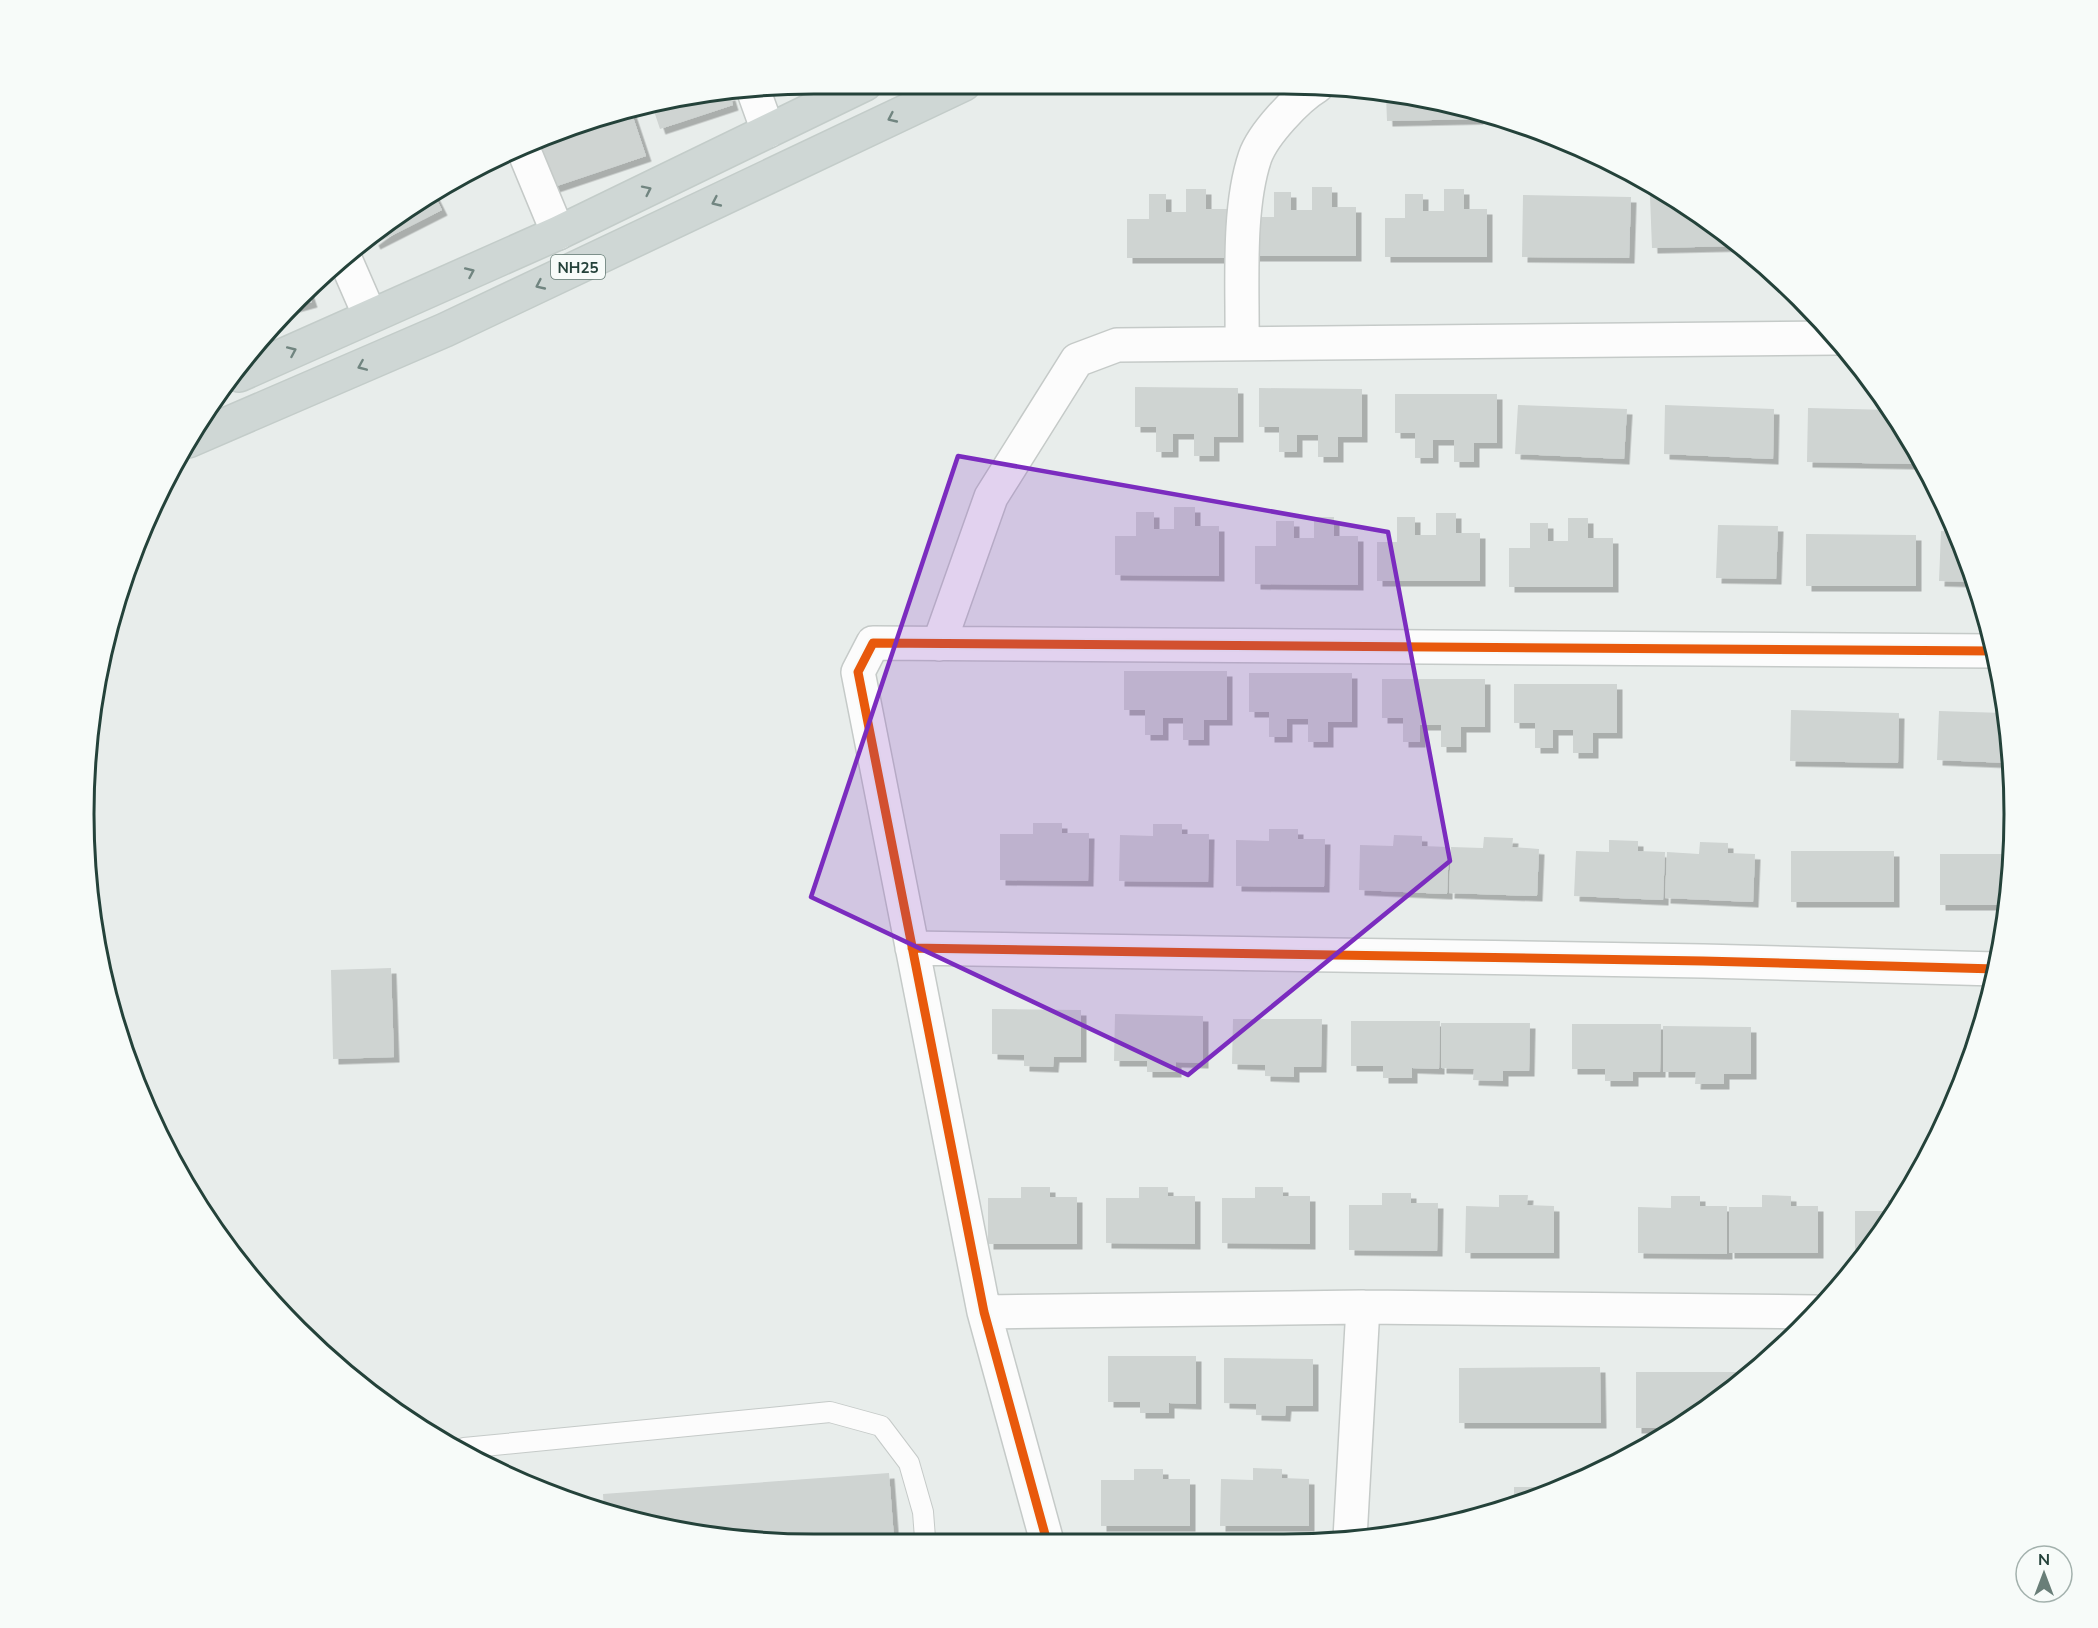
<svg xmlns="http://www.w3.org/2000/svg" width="2098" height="1628" font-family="Mulish,sans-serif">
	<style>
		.building { fill: #cfd4d2; filter: url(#shadow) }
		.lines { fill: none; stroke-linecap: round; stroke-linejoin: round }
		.service-casing { stroke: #c5cac8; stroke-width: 22 }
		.minor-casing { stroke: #c5cac8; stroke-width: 36 }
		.tertiary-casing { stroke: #c5cac8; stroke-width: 36 }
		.primary-casing { stroke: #c3ccc9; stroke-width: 36 }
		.service { stroke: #fcfcfc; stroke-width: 20 }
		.minor { stroke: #fcfcfc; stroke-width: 33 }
		.tertiary { stroke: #fcfcfc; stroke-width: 33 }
		.primary { stroke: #cfd7d5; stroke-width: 33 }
		.cycleway-casing { stroke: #f7fbf9; stroke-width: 13 }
		.cycleway { stroke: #e8590c; stroke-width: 9 }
		.oneway { stroke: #718580 }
		.marked { fill: #7b2cbf; fill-opacity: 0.2; stroke: #7b2cbf; stroke-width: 4.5; stroke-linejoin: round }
		.labels { text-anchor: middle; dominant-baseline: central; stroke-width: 6; stroke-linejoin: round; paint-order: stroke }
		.shield { fill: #f7fbf9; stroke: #637a73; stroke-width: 1.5 }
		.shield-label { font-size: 15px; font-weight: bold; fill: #24423a }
		.rim { fill: none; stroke: #24423a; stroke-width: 3 }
	</style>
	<defs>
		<filter id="shadow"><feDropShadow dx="5.5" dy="5.5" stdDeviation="0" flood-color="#0004"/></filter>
	</defs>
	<rect width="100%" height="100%" fill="#e8edeb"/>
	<!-- building -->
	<path class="building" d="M730,95l3,10 -73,24 -8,-24z
		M1386,95l87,14 5,2v8l-91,2z
		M630,108l16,48 -101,34 -14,-42z
		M1312,187h20v20h24v49h-103v-39h21v-25h17v18h21z
		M1186,189h20v20h25v49h-104v-39h22v-25h17v18h20z
		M1444,189h20v20h23v48h-102v-39h20v-24h18v17h21z
		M434,194l8,16 -67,34 -2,-4z
		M1523,195l108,2 -2,61 -107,-1z
		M1665,195l63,40 12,11 -88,2 -2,-52z
		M308,290l4,12 -22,6 8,-10z
		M1135,387l103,1v49h-24v19h-20v-22h-21v18h-17v-25h-21z
		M1259,388l103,1v48h-24v20h-20v-22h-21v17h-18v-25h-20z
		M1395,394h102v49h-23v19h-20v-22h-21v18h-18v-25h-20z
		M1518,405l109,4 -3,50 -109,-5z
		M1665,405l109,4 -1,50 -109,-5z
		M1808,408l84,2 24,44 -1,10 -108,-2z
		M1174,507h21v19h24v50l-104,-1v-39h21v-24h18v17h20z
		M1436,513h20v20h24v48h-103v-39h20v-25h18v18h21z
		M1314,517h20v19h24v49l-103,-1v-38h21v-25h18v17h20z
		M1568,518h20v20h25v49h-104v-39h21v-25h18v18h20z
		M1718,525l60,1 -2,53 -60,-1z
		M1941,531l16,1 16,50 -34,-1z
		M1806,534l110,1v51h-110z
		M1124,671h103v49h-23v20h-21v-22h-20v17h-18v-25h-21z
		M1249,673h103v49h-24v20h-20v-23h-21v18h-18v-25h-20z
		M1382,679h103v48h-24v20h-20v-22h-21v17h-17v-24h-21z
		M1514,684h103v49h-24v20h-20v-23h-20v18h-18v-25h-21z
		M1791,710l108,3 -1,50 -108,-2z
		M1939,711l65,2 5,50 -72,-3z
		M1033,823h29v10h27l-1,48 -88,-1v-46h33z
		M1153,824h29v10h27l-1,48 -89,-1 1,-46 33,1z
		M1269,829h29v10h27l-1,48 -88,-1v-46l33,1z
		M1394,835l28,1v10l27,1 -2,47 -88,-4 1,-45 33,1z
		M1484,837l29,1 -1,9 27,2 -2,47 -88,-3 2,-46 32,1z
		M1609,840l29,1v10l27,1 -2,48 -89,-4 2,-45 33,1z
		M1700,842l28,1v10l27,1 -2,48 -88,-4 2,-46 32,2z
		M1791,851h103v51h-103z
		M1940,854h70l-5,51h-65z
		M391,968l3,89 -61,2 -2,-89z
		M992,1009l89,1v47h-27l-1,10 -29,-1v-11l-32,-1z
		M1115,1014l88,2v47l-27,-1v10h-29v-11h-33z
		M1233,1019h89l-1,48h-27v10l-29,-1v-11l-33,-1z
		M1351,1021h89l-1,48 -27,-1v10h-29v-12h-32z
		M1441,1023h89l-1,48h-26v10l-30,-1 1,-11 -33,-1z
		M1572,1024h89l-1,48h-27v9h-28v-12h-33z
		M1663,1026l88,1v47h-27v10h-29l1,-12h-33z
		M1021,1187h29v10h27v47h-89v-46h33z
		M1139,1187h29v9h27v48l-89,-1v-45h33z
		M1255,1187h28v9h27v48l-88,-1v-45h33z
		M1382,1193h29v10h27l-1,48 -88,-1v-45h33z
		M1499,1195h29l-1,10 27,1v47h-89l1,-47 33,1z
		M1762,1195l29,1v10h27v47h-89v-46h33z
		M1671,1196h29v10h27v48l-89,-1v-46l33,1z
		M1888,1200h13l-10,20 -31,37h-5v-46h33z
		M1108,1356h88v48l-27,-1v10h-29v-11h-32z
		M1224,1358l89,1v47h-27l-1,10 -29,-1v-11l-32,-1z
		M1600,1367l1,56h-142v-55z
		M1636,1372h113l-60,49 -13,7h-40z
		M1253,1468l29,1v9l27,1v47h-89l1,-47 32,1z
		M1134,1469h29v10h27v47h-89v-46h33z
		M889,1473l5,65h-176l-114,-27 -1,-17z
		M1514,1487h41l-41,19z"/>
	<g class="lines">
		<defs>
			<path id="service" d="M464,1448l366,-36 51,14 28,37 14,49 2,26"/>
			<path id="minor" d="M754,92l14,39
				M524,151l34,82
				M1242,344c1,-55 -5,-134 13,-187 8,-23 42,-59 62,-71
				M939,644l52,-147 86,-137 40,-15 720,-7
				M912,948l791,13 293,8
				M984,1312l379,-5 452,5
				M1046,1538l-62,-226 -126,-640 15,-29 1121,8
				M1350,1538l13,-231"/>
			<path id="tertiary" d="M346,261l24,55"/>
			<path id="primary" d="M239,375l319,-142 307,-149
				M188,441l257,-111 519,-246"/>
		</defs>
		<!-- service casing -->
		<use href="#service" class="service-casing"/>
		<!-- minor casing -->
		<use href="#minor" class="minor-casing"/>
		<!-- tertiary casing -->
		<use href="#tertiary" class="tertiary-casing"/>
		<!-- primary casing -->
		<use href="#primary" class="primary-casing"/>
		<!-- service -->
		<use href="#service" class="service"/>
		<!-- minor -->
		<use href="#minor" class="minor"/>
		<!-- tertiary -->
		<use href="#tertiary" class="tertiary"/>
		<!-- primary -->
		<use href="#primary" class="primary"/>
		<defs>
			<path id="cycleway" d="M912,948l791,13 293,8
				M1046,1538l-62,-226 -126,-640 15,-29 1121,8"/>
		</defs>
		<!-- cycleway casing -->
		<use href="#cycleway" class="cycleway-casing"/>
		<!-- cycleway -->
		<use href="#cycleway" class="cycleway"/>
	</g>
	<!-- one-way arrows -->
	<defs><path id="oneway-chevron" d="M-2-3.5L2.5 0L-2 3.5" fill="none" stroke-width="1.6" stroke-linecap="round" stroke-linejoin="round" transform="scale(1.5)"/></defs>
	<g class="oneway">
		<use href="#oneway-chevron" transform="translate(892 118) rotate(155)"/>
		<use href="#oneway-chevron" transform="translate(647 190) rotate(-26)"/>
		<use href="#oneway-chevron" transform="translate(716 202) rotate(155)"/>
		<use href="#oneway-chevron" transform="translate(470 272) rotate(-24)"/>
		<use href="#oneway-chevron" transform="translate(540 285) rotate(155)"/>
		<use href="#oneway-chevron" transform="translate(292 351) rotate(-24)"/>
		<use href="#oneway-chevron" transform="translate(362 366) rotate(157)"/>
	</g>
	<!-- marked area -->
	<path class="marked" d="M958,456l430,76 62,329 -262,214 -377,-178z"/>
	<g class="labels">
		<!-- shield labels -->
		<rect class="shield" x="551" y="255" width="54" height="24" rx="4.5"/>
		<g class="shield-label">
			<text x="578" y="267">NH25</text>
		</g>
	</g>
	<!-- crop -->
	<path d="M0 0H2098V1628H0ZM814 94H1284A720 720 0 0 1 2004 814V814A720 720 0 0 1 1284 1534H814A720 720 0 0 1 94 814V814A720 720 0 0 1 814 94Z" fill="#f7fbf9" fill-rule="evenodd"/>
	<path class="rim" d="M814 94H1284A720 720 0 0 1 2004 814V814A720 720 0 0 1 1284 1534H814A720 720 0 0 1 94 814V814A720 720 0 0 1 814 94Z"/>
	<!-- north arrow -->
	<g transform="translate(2044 1574)"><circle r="28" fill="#f7fbf9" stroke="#a3b1ad" stroke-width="1.5"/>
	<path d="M0-4.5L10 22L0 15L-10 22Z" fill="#697e78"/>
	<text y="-9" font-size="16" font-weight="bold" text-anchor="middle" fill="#24423a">N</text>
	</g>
</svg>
